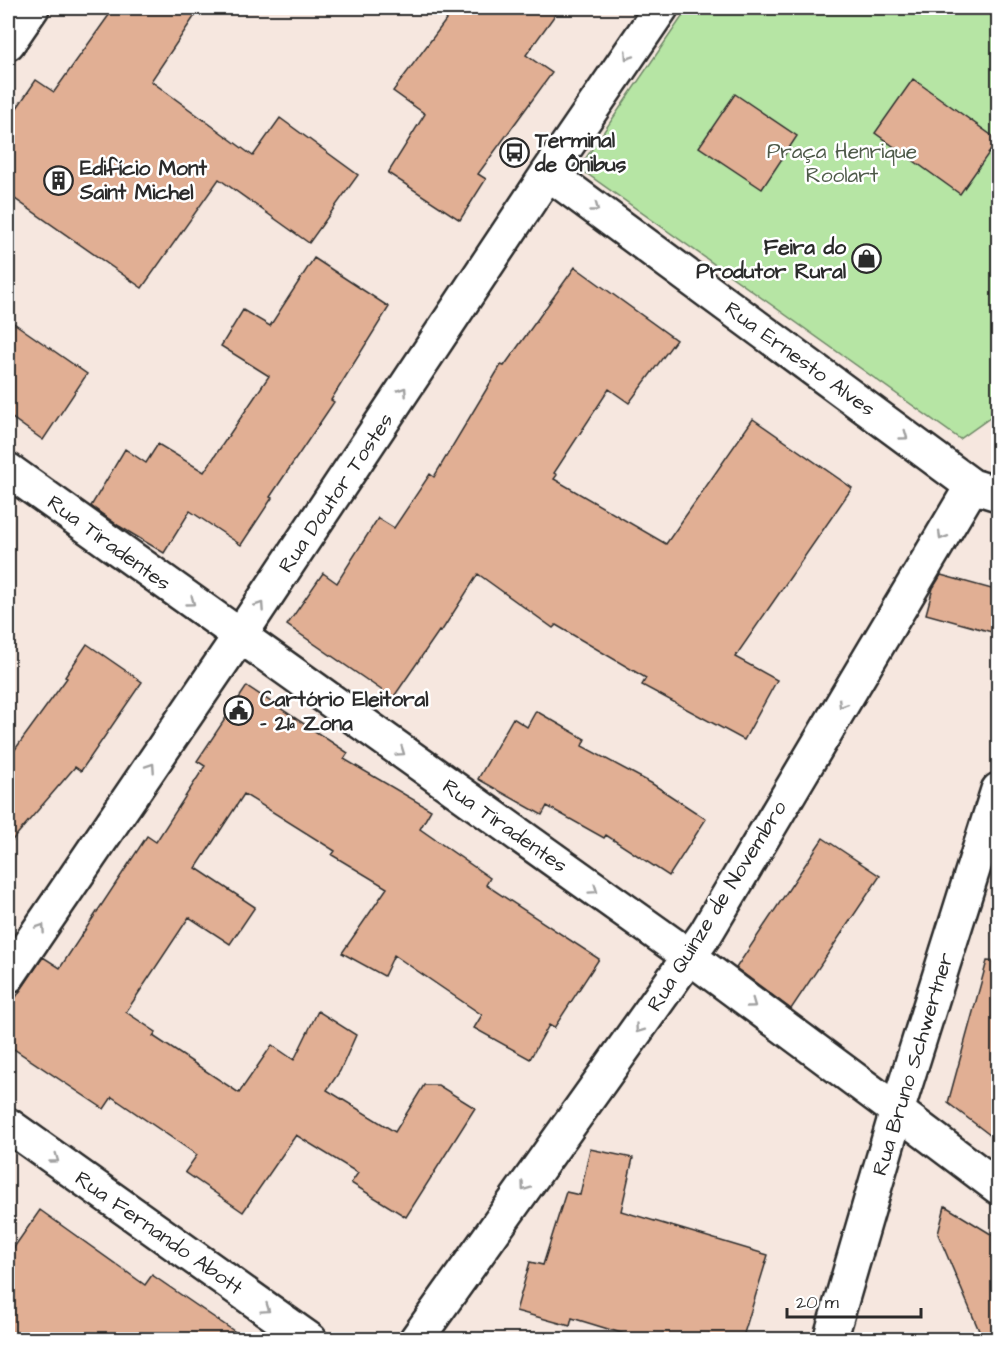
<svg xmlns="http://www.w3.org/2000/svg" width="1006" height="1347" font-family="'Architects Daughter',sans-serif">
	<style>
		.green { fill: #b6e5a4; stroke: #708868; stroke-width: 1.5 }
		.building { fill: #e1af94; stroke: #2b2b2b; stroke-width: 1.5 }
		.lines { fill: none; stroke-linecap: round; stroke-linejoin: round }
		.minor-casing { stroke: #2b2b2b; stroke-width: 38 }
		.tertiary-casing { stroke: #2b2b2b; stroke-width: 38 }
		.secondary-casing { stroke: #2b2b2b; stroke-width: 38 }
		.minor { stroke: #fff; stroke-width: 33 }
		.tertiary { stroke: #fff; stroke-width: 33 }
		.secondary { stroke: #fff; stroke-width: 33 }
		.oneway { stroke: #a0a0a0 }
		.labels { text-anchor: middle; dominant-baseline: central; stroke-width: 5; stroke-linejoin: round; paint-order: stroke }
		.poi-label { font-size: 21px; font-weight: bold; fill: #2b2b2b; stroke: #fff; text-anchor: start }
		.park-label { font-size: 21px; fill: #4e5a49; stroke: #fff }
		.street-label { font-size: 21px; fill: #2b2b2b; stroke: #fff }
	</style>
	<rect width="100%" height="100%" fill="#f6e7df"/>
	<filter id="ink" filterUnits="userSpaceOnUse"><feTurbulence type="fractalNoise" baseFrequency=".0167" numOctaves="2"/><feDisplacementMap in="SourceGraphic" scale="12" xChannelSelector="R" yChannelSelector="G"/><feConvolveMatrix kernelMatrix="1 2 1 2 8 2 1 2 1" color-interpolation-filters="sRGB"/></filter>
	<g filter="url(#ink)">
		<!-- green -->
		<path class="green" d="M688,8h310v404l-38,27 -381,-271z"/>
		<!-- building -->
		<path class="building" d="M114,8h86l-49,73 102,75 27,-38 78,57 -49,68 -90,-64 -77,109 -134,-94v-73l28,-41 18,12z
			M455,8h105l-34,47 26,18 -74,101 8,5 -26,41 -72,-47 37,-59 -32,-23z
			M913,79l85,61 -38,54 -85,-61z
			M735,94l62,42 -35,53 -63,-42z
			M314,258l75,49 -58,93 3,2 -64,95 2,1 -31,47 -51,-34 -26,42 -45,-27 -28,-20 34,-57 21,14 12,-19 46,28 65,-96 -48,-30 22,-36 27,16z
			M575,267l101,73 -47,63 -20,-14 -55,84 3,2 -3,4 112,65 87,-125 99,69 -117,169 42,23 -33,60 -102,-55 4,-7 -90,-53 -3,3 -75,-54 -37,58 -2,-1 -46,67 -106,-73 36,-52 14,10 41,-65 16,10 36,-54 4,3 67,-112 3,1z
			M8,319l79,55 -44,66 -35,-25z
			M941,575l58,16v43l-73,-20 7,-26z
			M87,644l55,38 -61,89 -6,-4 -67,78v-86l59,-81 -2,-1z
			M247,686l101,67 -4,6 87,51 -11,19 70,49 -4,7 113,74 -45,69 -5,-3 -19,34 -56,-31 8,-13 -88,-60 -10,21 -42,-23 45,-65 -55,-33 3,-4 -91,-57 -48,74 59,39 -25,37 -41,-27 -63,95 30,20 -3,4 86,57 33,-48 22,15 24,-49 38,24 -16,36 -13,19 68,42 29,-47h14l37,23 -69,109 -55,-34 7,-10 -62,-38 -53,77 -58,-40 12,-17 -85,-58 -8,12 -96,-64v-36l35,-52 17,11 87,-132 9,6 49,-76 -8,-5z
			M536,711l49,28 -3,7 69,37 55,36 -37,57 -63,-41 -2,3 -57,-32 -5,9 -64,-36 35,-61 14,9z
			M823,838l57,38 -89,133 -55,-41z
			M987,961l12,1v180l-51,-39z
			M590,1149l43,9 -12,53 147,44 -26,85h-98l-72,-22 -2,8 -54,-15 14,-49 13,3 23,-73 14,3z
			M945,1206l54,33v101h-16l-45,-106z
			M40,1210l105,75 7,-10 95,65h-239v-84z"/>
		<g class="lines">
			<defs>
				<path id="minor" d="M8,43l24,-35
					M548,173l424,313 26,8
					M8,976l231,-339 309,-464 113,-165
					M897,1111l101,76
					M8,1125l302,215
					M416,1340l290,-407 266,-447"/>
				<path id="tertiary" d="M8,470l682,487 207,154"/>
				<path id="secondary" d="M830,1340l67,-229 101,-321"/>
			</defs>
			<!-- minor casing -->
			<use href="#minor" class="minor-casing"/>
			<!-- tertiary casing -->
			<use href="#tertiary" class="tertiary-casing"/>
			<!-- secondary casing -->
			<use href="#secondary" class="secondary-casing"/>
			<!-- minor -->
			<use href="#minor" class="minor"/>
			<!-- tertiary -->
			<use href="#tertiary" class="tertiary"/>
			<!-- secondary -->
			<use href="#secondary" class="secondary"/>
		</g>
		<!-- one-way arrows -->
		<defs><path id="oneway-chevron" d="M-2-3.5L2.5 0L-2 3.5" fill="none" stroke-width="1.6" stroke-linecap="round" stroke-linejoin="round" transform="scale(1.5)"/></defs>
		<g class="oneway">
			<use href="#oneway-chevron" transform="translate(628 56) rotate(124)"/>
			<use href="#oneway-chevron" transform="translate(595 208) rotate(36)"/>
			<use href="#oneway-chevron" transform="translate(403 391) rotate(-56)"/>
			<use href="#oneway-chevron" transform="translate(904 436) rotate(36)"/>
			<use href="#oneway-chevron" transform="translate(942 536) rotate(121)"/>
			<use href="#oneway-chevron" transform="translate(191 602) rotate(36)"/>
			<use href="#oneway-chevron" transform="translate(260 606) rotate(-56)"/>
			<use href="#oneway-chevron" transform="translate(842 704) rotate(121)"/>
			<use href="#oneway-chevron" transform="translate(401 752) rotate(35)"/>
			<use href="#oneway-chevron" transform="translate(151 767) rotate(-56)"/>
			<use href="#oneway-chevron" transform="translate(594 890) rotate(35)"/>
			<use href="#oneway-chevron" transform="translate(41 928) rotate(-56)"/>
			<use href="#oneway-chevron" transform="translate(752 1004) rotate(36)"/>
			<use href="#oneway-chevron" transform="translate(639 1029) rotate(126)"/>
			<use href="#oneway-chevron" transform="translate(55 1159) rotate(36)"/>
			<use href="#oneway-chevron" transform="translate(525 1187) rotate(126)"/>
			<use href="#oneway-chevron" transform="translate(266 1309) rotate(35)"/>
		</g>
	</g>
	<!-- icons -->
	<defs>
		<symbol id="bus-ring" viewBox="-11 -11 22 22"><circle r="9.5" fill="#fff" stroke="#2b2b2b" stroke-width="1.5"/><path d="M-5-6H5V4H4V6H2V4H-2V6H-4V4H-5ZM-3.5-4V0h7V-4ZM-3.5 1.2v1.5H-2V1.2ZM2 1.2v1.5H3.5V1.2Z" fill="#2b2b2b"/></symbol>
		<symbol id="building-ring" viewBox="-11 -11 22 22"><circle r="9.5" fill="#fff" stroke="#2b2b2b" stroke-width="1.5"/><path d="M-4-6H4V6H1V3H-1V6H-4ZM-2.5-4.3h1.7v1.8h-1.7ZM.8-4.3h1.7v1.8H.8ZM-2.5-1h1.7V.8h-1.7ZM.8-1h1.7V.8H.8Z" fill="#2b2b2b"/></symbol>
		<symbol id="shop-ring" viewBox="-11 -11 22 22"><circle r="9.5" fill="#fff" stroke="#2b2b2b" stroke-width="1.5"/><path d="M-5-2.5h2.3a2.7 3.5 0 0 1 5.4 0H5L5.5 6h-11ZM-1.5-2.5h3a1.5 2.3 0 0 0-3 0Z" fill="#2b2b2b"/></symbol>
		<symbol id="civic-ring" viewBox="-11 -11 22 22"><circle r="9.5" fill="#fff" stroke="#2b2b2b" stroke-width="1.5"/><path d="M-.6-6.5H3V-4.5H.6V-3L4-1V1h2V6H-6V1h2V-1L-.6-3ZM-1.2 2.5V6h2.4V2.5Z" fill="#2b2b2b"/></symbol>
	</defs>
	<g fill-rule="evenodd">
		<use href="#bus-ring" x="498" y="136" width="33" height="33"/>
		<use href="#building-ring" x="42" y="164" width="33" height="33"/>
		<use href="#shop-ring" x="850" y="242" width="33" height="33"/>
		<use href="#civic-ring" x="222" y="694" width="33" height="33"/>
	</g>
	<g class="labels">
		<!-- poi labels -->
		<g class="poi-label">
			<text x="535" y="140">Terminal<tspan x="535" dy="24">de Ônibus</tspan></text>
			<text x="80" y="168">Edifício Mont<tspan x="80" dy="24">Saint Michel</tspan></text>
			<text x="846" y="247" text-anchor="end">Feira do<tspan x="846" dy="24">Produtor Rural</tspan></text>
			<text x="260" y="699">Cartório Eleitoral<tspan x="260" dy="24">- 21ª Zona</tspan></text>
		</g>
		<!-- park labels -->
		<g class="park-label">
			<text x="842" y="151">Praça Henrique<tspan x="842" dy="24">Roolart</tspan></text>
		</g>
		<!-- street labels -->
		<g class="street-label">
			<text transform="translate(800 359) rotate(36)">Rua Ernesto Alves</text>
			<text transform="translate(336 493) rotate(-56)">Rua Doutor Tostes</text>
			<text transform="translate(109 543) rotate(36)">Rua Tiradentes</text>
			<text transform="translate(505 826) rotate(35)">Rua Tiradentes</text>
			<text transform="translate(717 906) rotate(-58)">Rua Quinze de Novembro</text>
			<text transform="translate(913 1064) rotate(-73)">Rua Bruno Schwertner</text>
			<text transform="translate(159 1233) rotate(35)">Rua Fernando Abott</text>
		</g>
	</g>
	<!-- margin -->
	<rect width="1006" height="1347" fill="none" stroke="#fff" stroke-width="30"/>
	<rect x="15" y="15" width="976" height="1317" fill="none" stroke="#2b2b2b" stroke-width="2" filter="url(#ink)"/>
	<!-- scale -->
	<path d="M787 1308v9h134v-9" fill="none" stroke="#2b2b2b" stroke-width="3"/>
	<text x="796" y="1308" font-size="18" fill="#2b2b2b" stroke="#ffffff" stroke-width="4.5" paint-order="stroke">20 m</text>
</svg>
